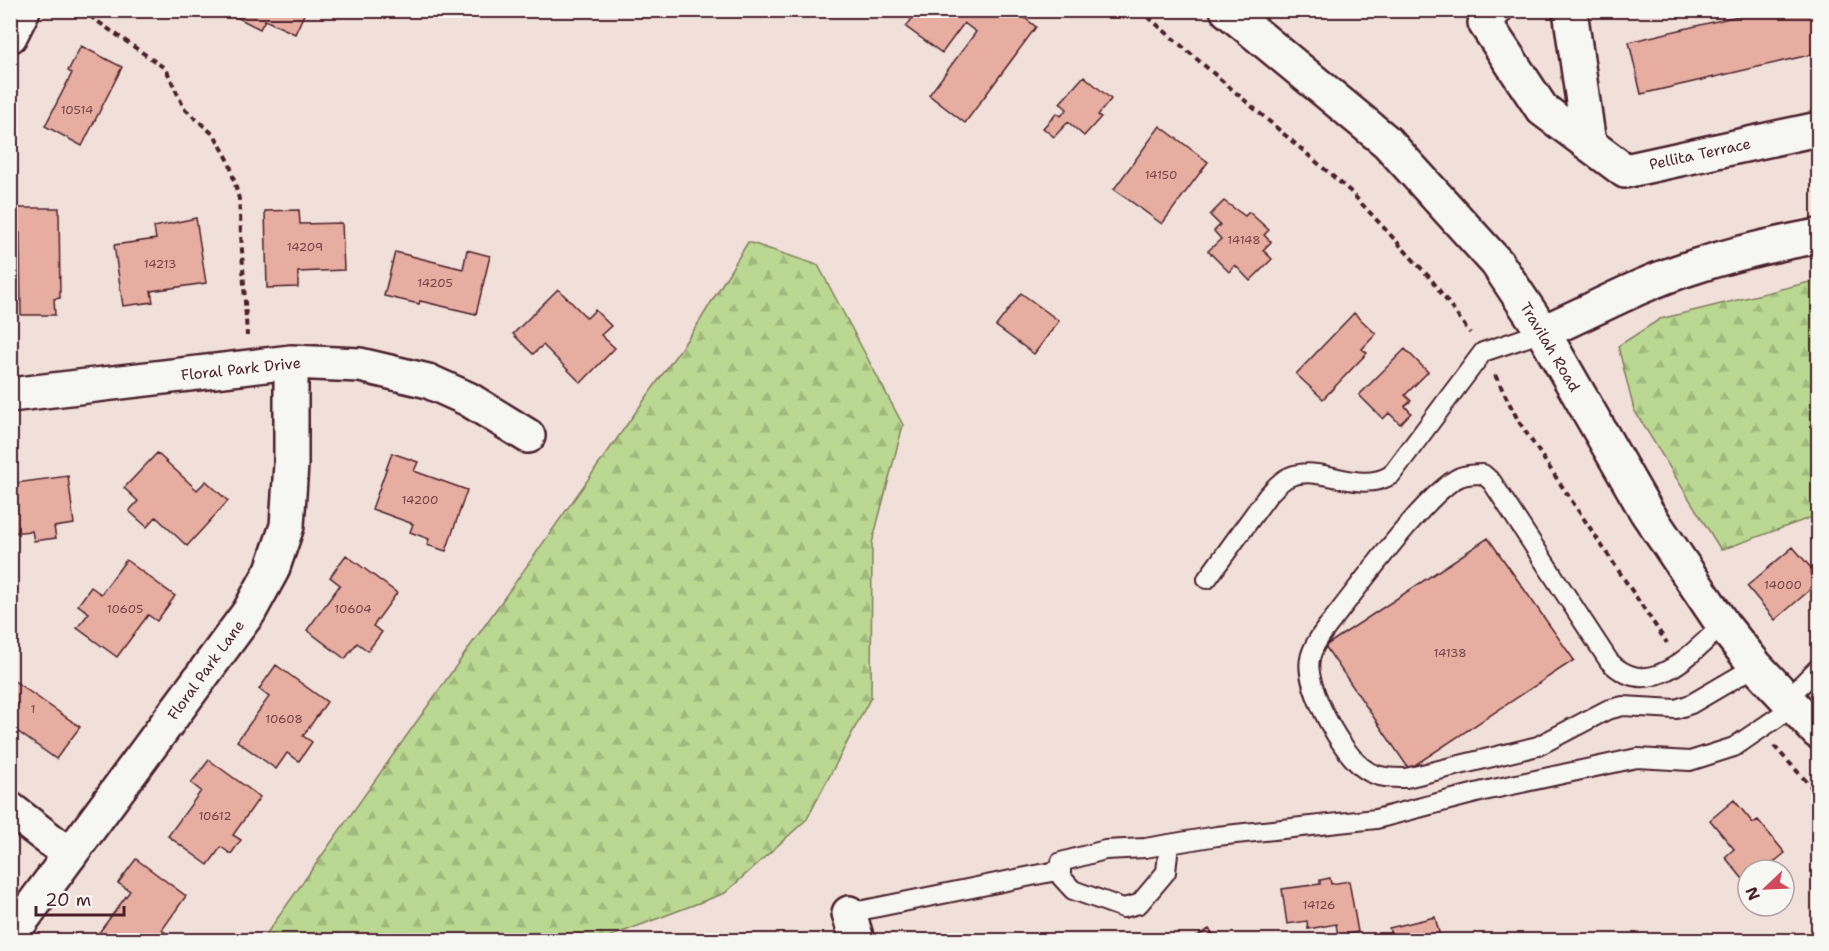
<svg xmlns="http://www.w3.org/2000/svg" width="1829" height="951" font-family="'Shantell Sans',sans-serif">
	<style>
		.forest { fill: url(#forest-firs); stroke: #827c5e; stroke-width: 1.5 }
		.building { fill: #e6ada0; stroke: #4a1f2b; stroke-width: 1.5 }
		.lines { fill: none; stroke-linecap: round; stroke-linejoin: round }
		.lane-casing { stroke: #4a1f2b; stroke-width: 22 }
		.street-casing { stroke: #4a1f2b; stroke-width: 38 }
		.secondary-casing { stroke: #4a1f2b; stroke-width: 38 }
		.path { stroke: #4a1f2b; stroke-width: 4; stroke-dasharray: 6 4.5; stroke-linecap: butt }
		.lane { stroke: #f6f6f2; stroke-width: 18 }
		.street { stroke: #f6f6f2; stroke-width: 33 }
		.secondary { stroke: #f6f6f2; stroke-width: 33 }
		.labels { text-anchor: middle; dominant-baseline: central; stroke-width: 5; stroke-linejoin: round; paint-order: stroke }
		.number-label { font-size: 12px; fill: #714248 }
		.street-label { font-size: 15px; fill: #4a1f2b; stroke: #f6f6f2 }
	</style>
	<defs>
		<pattern id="forest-firs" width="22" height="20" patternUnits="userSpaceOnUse" patternTransform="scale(1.5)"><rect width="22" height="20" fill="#bad891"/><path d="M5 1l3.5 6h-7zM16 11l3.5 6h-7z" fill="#a1b97d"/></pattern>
	</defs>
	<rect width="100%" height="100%" fill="#f1e0d9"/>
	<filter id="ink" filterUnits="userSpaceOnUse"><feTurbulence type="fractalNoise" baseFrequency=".0167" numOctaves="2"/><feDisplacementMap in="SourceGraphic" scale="12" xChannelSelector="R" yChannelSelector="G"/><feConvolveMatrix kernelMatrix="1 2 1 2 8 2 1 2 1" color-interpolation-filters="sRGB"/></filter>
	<g filter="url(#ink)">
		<!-- forest -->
		<path class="forest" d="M748,242l70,23 85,160 -31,118 -1,154 -64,122 -82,74 -124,47h-339l434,-613z
			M1818,280v235l-97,35 -87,-140 -16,-64 42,-27z"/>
		<!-- building -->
		<path class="building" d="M237,10h69l-11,24 -30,-14 -5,9 -26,-13z
			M918,10h97l21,17 -71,96 -36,-28 47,-63 -12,-9 -22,30 -36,-26z
			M1763,10h55v43l-177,41 -12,-52z
			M81,46l41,21 -40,79 -37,-20 27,-53 -4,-2z
			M1084,76l27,23 -13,16 3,2 -17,19 -16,-14 -14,15 -11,-9 14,-15 4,3 6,-7 -7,-6z
			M1160,126l48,36 -46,62 -48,-35z
			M1224,201l21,15 4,-4 20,18 -5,5 7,7 -8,8 9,9 -22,22 -15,-16 -6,7 -21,-21 13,-12 -7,-8 6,-6 -10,-10z
			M14,208h45l1,90 -6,1 1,16h-34l-1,-82h-6z
			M299,210l1,14 42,-1 2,47 -46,2v15l-31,1 -2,-77z
			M196,218l10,65 -55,8 2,11 -30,4 -9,-61 42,-6 -2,-12z
			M467,250l23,6 -14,58 -56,-13 -1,3 -35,-8 11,-44 68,17z
			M558,289l29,29 8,-8 16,16 -10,9 14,13 -34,35 -38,-38 -10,9 -20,-20z
			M1021,293l38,28 -25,33 -38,-28z
			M1354,313l22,21 -14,15 5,4 -44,46 -27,-25z
			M1405,349l23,23 -23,23 6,6 -6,5 6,7 -11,11 -11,-11 -6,6 -24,-24z
			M157,453l40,37 9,-9 22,20 -41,45 -31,-29 -9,10 -18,-16 9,-10 -14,-13z
			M392,453l26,9 -4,9 53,19 -21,61 -19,-6 2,-6 -19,-7 3,-8 -41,-15z
			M14,470l2,13 52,-7 6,48 -20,3 2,11 -22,3 -2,-10 -22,2v-62z
			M1488,538l86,122 -165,109 -84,-123z
			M1793,547l25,29v7l-43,37 -28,-34z
			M346,555l51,38 -24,33 9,6 -14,19 -11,-8 -12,16 -38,-29 33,-45 -10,-8z
			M126,560l49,36 -18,25 -9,-6 -31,42 -40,-29 12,-15 -11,-8 13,-18 10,7z
			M276,665l51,37 -24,34 9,6 -13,19 -12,-8 -11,16 -39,-28 32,-44 -10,-8z
			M10,678l70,49 -24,32 -46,-33z
			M209,760l51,37 -27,38 8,5 -10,14 -10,-7 -13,18 -40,-29 33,-45 -10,-8z
			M1734,800l19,23 5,-3 27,33 -21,17h-16l-1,14 -22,-27 9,-8 -24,-29z
			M136,859l50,37 -24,34 10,7 -3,3h-62l-9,-6 32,-43 -12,-8z
			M1330,878l1,6 18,-3 9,51 -20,4 -2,-12 -28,5 -1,-8 -20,3 -5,-35 38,-5v-4z
			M1435,917l6,23h-49l-3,-12z
			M1209,929l9,11h-27z"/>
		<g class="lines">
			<defs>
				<path id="lane" d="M1207,579l61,-84c6,-6 13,-15 21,-18 32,-14 68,18 102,-2l92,-123 60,-20
					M1723,625c-32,28 -73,78 -114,36l-117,-179 -9,-8c-8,0 -15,0 -23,3 -32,13 -107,118 -133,150 -7,9 -15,20 -17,32 -6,27 33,97 56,111 12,8 27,8 40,8l132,-32 69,-36 16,-4 53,3 15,-5 65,-38
					M1787,699l31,-31
					M1169,844l-3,28 -27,32 -16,4 -50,-18 -12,-13v-15l44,-12 40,-2 72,-12 159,-17 108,-28 153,-33 53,3 44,-14 60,-41
					M849,913l212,-43"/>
				<path id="street" d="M1495,10l-10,13 57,86 83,62 193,-42
					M1570,10l19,134
					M10,36l13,-26
					M10,395l281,-33 69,3 68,16 40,18 60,37
					M10,809l60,46
					M849,913l8,27
					M10,936l239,-324 23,-42 15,-44 4,-62v-102"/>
				<path id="secondary" d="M1227,10l160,132 110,121 46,69 103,179 77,114 33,41 62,66
					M1543,332c49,-21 96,-48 147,-64 42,-14 85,-24 128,-32"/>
			</defs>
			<!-- lane casing -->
			<use href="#lane" class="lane-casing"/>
			<!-- street casing -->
			<use href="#street" class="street-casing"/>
			<!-- secondary casing -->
			<use href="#secondary" class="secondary-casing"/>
			<!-- path -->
			<path class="path" d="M81,10l85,59 18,39 31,28 14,25 10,38 8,137
				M1140,10l210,181 81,88 39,54
				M1495,375l24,47 148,221
				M1774,746l44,48"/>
			<!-- lane -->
			<use href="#lane" class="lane"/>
			<!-- street -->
			<use href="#street" class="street"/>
			<!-- secondary -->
			<use href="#secondary" class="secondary"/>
		</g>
	</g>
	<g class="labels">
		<!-- number labels -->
		<g class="number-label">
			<text x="77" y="110">10514</text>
			<text x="1161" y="175">14150</text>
			<text x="1244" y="240">14148</text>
			<text x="305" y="247">14209</text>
			<text x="160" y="264">14213</text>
			<text x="435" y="283">14205</text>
			<text x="420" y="500">14200</text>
			<text x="1783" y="585">14000</text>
			<text x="125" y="609">10605</text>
			<text x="353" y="609">10604</text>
			<text x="1450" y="653">14138</text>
			<text x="33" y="709">1</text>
			<text x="284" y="719">10608</text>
			<text x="215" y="816">10612</text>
			<text x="1319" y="905">14126</text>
		</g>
		<!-- street labels -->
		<g class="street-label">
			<text transform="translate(1700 154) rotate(-12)">Pellita Terrace</text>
			<text transform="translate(1550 347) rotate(59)">Travilah Road</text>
			<text transform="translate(241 369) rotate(-6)">Floral Park Drive</text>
			<text transform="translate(206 670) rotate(-54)">Floral Park Lane</text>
		</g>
	</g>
	<!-- margin -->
	<rect width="1829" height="951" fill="none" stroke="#f6f6f2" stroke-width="36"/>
	<rect x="18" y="18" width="1793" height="915" fill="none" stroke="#4a1f2b" stroke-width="2" filter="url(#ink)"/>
	<!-- north arrow -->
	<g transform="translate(1766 888) rotate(247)"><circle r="28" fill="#f6f6f2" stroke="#b1a0a2" stroke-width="1.5"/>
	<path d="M0-4.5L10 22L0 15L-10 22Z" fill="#d1495b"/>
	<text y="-9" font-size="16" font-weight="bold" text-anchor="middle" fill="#4a1f2b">N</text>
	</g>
	<!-- scale -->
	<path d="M36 906v9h88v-9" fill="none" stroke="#4a1f2b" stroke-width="3"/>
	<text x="45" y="906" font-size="18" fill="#4a1f2b" stroke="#f6f6f2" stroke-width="4.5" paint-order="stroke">20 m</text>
</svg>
